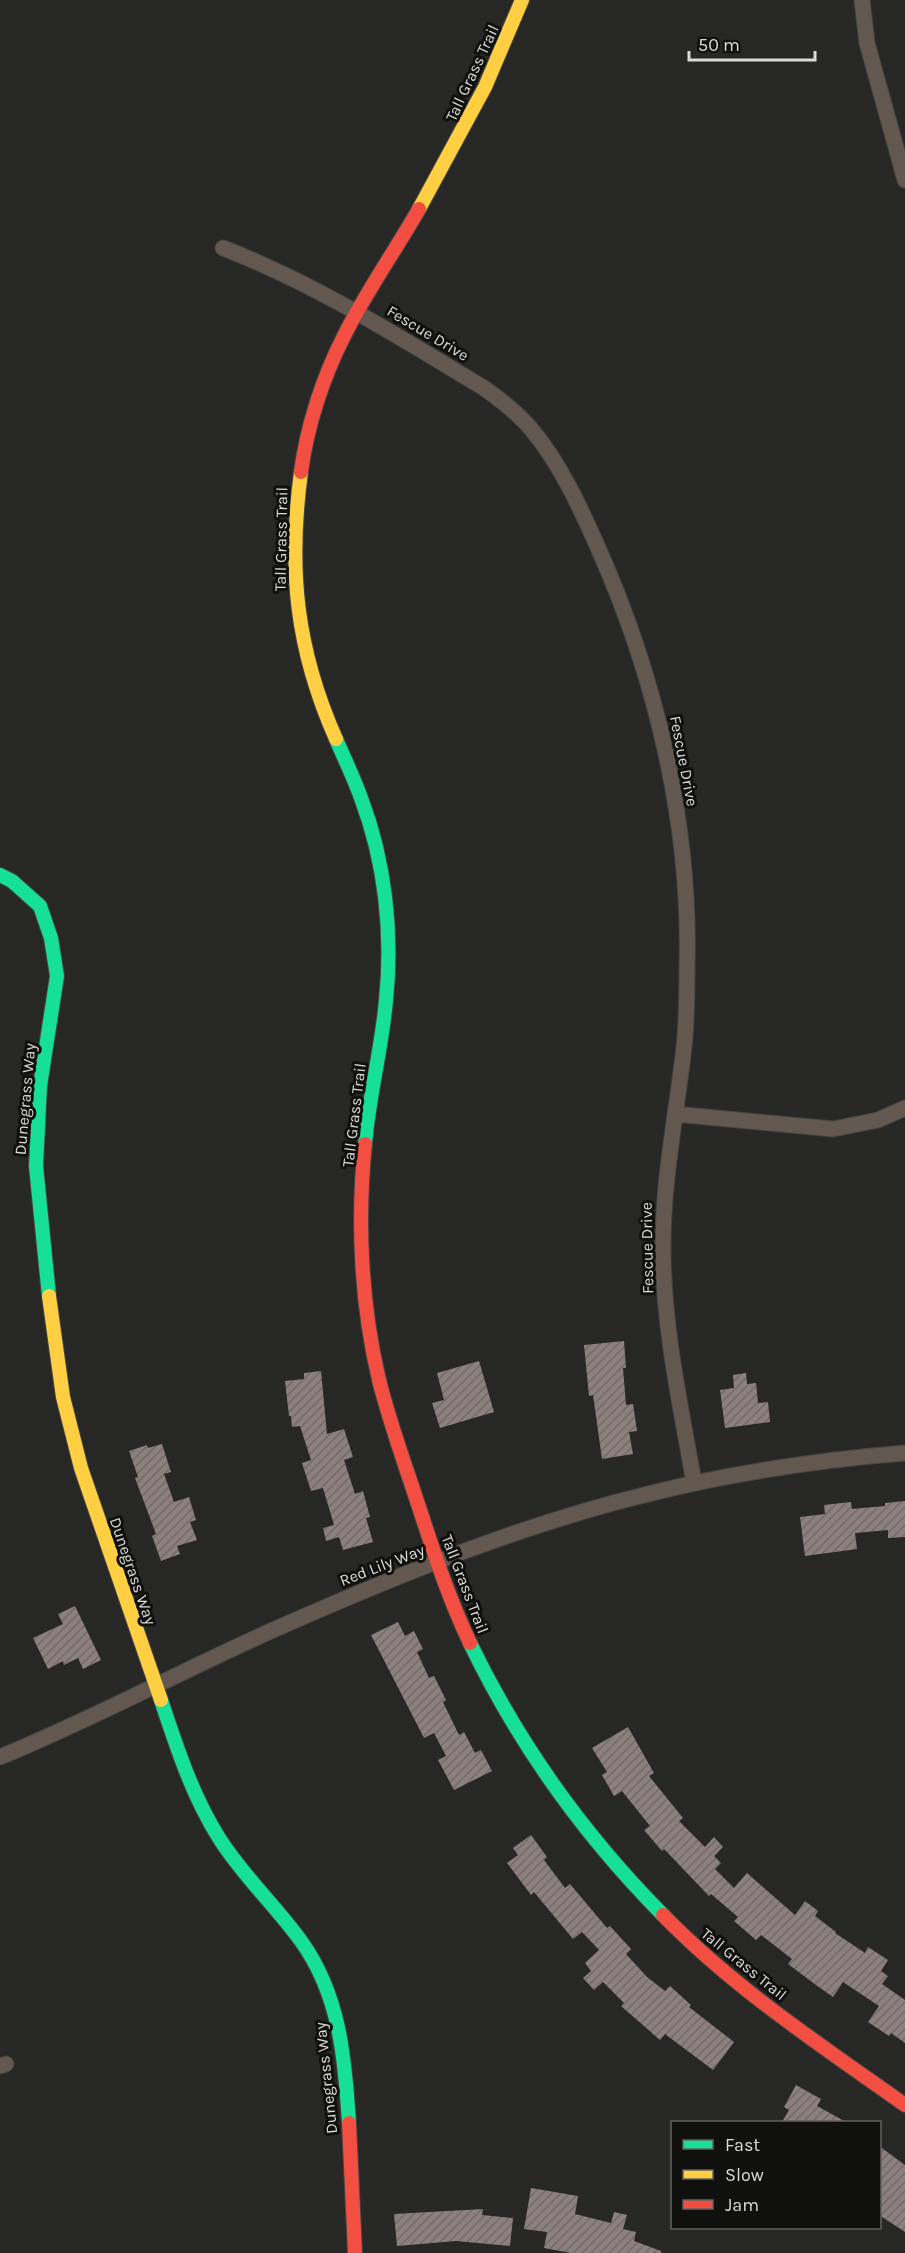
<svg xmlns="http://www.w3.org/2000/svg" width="905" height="2253" font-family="Karla,sans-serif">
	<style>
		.building { fill: url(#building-hatch) }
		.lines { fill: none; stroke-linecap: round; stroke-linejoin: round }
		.street-casing { stroke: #444443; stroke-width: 17 }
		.fast-casing { stroke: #444443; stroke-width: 16 }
		.slow-casing { stroke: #444443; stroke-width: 16 }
		.jam-casing { stroke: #444443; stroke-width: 16 }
		.street { stroke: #625850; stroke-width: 15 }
		.fast { stroke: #16e098; stroke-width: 14 }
		.slow { stroke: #ffcf43; stroke-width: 14 }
		.jam { stroke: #f24e42; stroke-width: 14 }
		.labels { text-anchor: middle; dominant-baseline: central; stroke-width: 6; stroke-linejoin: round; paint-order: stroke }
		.street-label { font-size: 16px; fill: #dcdbd9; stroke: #10100f }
	</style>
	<defs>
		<pattern id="building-hatch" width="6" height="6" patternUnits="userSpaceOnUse" patternTransform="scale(1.5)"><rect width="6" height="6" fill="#8c807e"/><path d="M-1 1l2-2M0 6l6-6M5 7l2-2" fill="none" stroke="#726a69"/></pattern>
	</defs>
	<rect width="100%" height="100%" fill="#272726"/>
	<!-- building -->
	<path class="building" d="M624,1341l2,27h-3l3,37 7,-1 4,27 -8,1 4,22 -31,5 -9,-64 -4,1 -5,-51z
		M479,1361l15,51 -54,16 -8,-25 12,-3 -7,-27z
		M321,1371l6,63 17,-5 9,28 -9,3 11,34 8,-3 7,26 -4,1 7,24 -30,8 -4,-13 -13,4 -3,-13 11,-3 -11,-37 -12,3 -9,-28 9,-3 -11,-34 -8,1 -1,-11h-2l-4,-35 19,-2v-6z
		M746,1373l1,11 9,-1 2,20 10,-1 2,20 -45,6 -5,-38 14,-2 -1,-13z
		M162,1444l9,28 -7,2 10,28 15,-5 7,23 -6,2 7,18 -20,6 3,8 -19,7 -9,-25 4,-2 -21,-56 3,-1 -9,-26 18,-6 1,3z
		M905,1501v36l-17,1v-8l-33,3 2,16 -52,7 -5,-39 25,-3 -1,-9 27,-3 1,7 33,-3v-3z
		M75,1606l26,54 -18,9 -5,-11 -14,7 -1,-4 -15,8 -15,-31 30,-14 -5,-10z
		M398,1622l7,14 9,-5 9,18 -6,3 12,26 5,-2 12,24 -3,2 16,33 5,-3 11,21 6,-3 11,21 -38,19 -16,-30 8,-4 -12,-23 -10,5 -53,-103z
		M628,1727l26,46 -5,3 34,42 -4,3 26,26 9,-10 9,10 -9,9 7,7 -6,6 19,19 13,-15 48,42 10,-14 13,10 -3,5 21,16 -1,1 30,20 3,-6 20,13 -7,11 7,5 -6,8 23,16v43l-14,-10 -2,3 -21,-14 11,-16 -36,-24 -10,15 -17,-12 -28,-21 4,-5 -31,-24 -5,5 -22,-19 4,-4 -27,-23 -2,2 -45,-47 -2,2 -18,-21 6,-4 -28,-35 -8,5 -12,-21 5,-3 -15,-24z
		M531,1835l16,22 -3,3 21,28 5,-4 37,44 3,-2 21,23 -5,5 21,23 18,14 5,-5 21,19 -2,2 45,35 -21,28 -48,-36 -5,6 -39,-34 3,-3 -21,-21 -9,8 -11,-12 8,-7 -6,-8 14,-13 -17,-18 -9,7 -39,-47 -3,3 -24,-32 11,-8 -5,-7z
		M796,2085l25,14 -4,7 29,16h-64l7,-12 -5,-3z
		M879,2146l26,19v67l-26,-17z
		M531,2188l47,8 -3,18 36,9 3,-11 13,3 -4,14 13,3 -2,9 27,10v2h-90l-27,-5 3,-16 -23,-3z
		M483,2209l-1,6 31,3 -3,28 -54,-5 -59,5 -3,-32z"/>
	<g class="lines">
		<defs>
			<path id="street" d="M862,0l5,43 38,137
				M223,248c93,36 176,89 261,140 17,12 34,25 48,42 29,35 49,79 67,120 57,128 92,276 88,416 0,27 0,55 -3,81 -8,71 -22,136 -21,207 1,78 18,153 31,229
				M675,1114l158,15 45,-9 27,-12
				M0,1757c98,-40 192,-92 289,-134 116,-51 236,-99 359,-129 84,-21 171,-34 257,-41
				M0,2066l6,-2"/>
			<path id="fast" d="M336,739c8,19 18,39 25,59 24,63 32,135 25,202 -4,48 -17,95 -21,144
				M0,875l12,6 28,25 11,32 6,38 -17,110 -4,80 13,130
				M470,1643c49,102 114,192 193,272
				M161,1700c16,48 31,95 58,138 24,38 56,67 82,103 39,54 44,118 48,182"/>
			<path id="slow" d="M419,209l66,-122 37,-87
				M301,472c-13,97 -5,177 35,267
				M49,1296l14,101 18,71 80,232"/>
			<path id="jam" d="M301,472c6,-46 22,-95 43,-136 22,-44 51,-85 75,-127
				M365,1144c-8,77 -4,160 14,236 10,40 24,79 37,118 16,49 32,99 54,145
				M663,1915c72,74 159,131 242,190
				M349,2123l6,130"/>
		</defs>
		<!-- street casing -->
		<use href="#street" class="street-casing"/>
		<!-- fast casing -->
		<use href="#fast" class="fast-casing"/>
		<!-- slow casing -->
		<use href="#slow" class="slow-casing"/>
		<!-- jam casing -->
		<use href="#jam" class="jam-casing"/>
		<!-- street -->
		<use href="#street" class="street"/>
		<!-- fast -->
		<use href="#fast" class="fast"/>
		<!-- slow -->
		<use href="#slow" class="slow"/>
		<!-- jam -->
		<use href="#jam" class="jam"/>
	</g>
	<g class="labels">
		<!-- street labels -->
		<g class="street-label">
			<text transform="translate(472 73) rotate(-65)">Tall Grass Trail</text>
			<text transform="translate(428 333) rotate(31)">Fescue Drive</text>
			<text transform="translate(281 539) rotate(-89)">Tall Grass Trail</text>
			<text transform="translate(684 761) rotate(79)">Fescue Drive</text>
			<text transform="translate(25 1099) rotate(-85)">Dunegrass Way</text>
			<text transform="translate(354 1115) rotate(-83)">Tall Grass Trail</text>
			<text transform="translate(647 1248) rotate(-91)">Fescue Drive</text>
			<text transform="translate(382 1565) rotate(-21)">Red Lily Way</text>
			<text transform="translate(133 1571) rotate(71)">Dunegrass Way</text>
			<text transform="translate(465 1584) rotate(69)">Tall Grass Trail</text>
			<text transform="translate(744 1964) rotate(39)">Tall Grass Trail</text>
			<text transform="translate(326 2078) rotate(-96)">Dunegrass Way</text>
		</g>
	</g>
	<!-- legend -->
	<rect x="671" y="2121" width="210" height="108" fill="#10100f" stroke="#626160" stroke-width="1.5"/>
	<rect x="683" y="2140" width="30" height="9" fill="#16e098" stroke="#626160" stroke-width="1.5"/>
	<text x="725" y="2151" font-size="18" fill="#dcdbd9">Fast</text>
	<rect x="683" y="2170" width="30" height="9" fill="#ffcf43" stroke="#626160" stroke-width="1.5"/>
	<text x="725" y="2181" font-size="18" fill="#dcdbd9">Slow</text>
	<rect x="683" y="2200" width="30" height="9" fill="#f24e42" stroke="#626160" stroke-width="1.5"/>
	<text x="725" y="2211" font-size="18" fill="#dcdbd9">Jam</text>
	<!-- scale -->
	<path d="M689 51v9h126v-9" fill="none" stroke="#dcdbd9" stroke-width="3"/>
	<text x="698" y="51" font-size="18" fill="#dcdbd9" stroke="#10100f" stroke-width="4.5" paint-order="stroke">50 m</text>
</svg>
